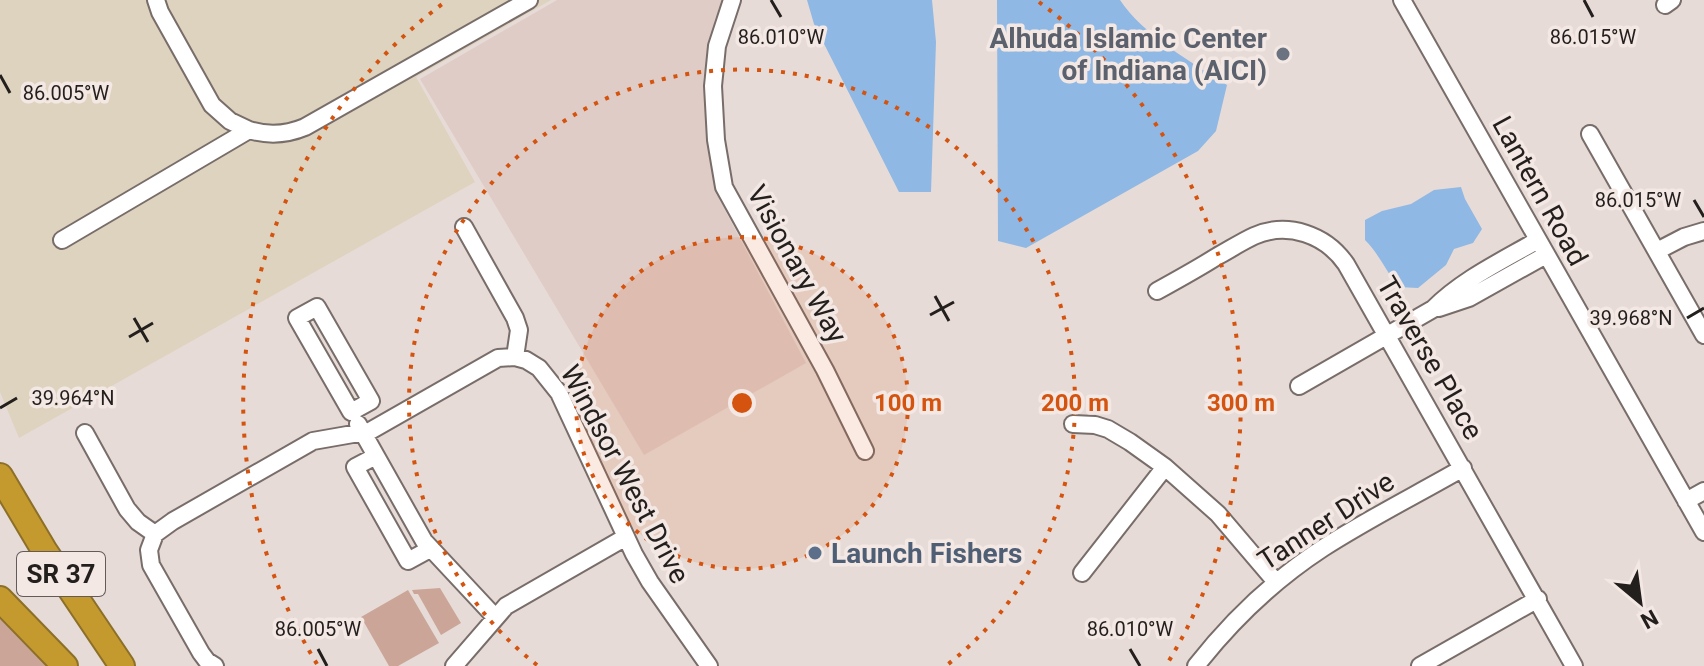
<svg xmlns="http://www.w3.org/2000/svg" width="1704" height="666" font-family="Roboto,sans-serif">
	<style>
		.commercial { fill: #ded3bf }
		.built { fill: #e0ccc6 }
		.green { fill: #cba698 }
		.water { fill: #8fb8e4 }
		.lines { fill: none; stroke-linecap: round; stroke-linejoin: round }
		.minor-casing { stroke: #786d69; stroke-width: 20 }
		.highway-casing { stroke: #8c6f28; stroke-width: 28 }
		.minor { stroke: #fff; stroke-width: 16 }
		.highway { stroke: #c49a2e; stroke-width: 24 }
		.ticks { fill: none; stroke: #231f1d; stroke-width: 3 }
		.ring { fill: none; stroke: #d4530e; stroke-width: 4; stroke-dasharray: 4 8 }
		.worship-dot { fill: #6b7280; stroke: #f4e8e4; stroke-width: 3 }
		.service-dot { fill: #5c6f8a; stroke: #f4e8e4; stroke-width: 3 }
		.labels { text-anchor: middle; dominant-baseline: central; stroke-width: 7; stroke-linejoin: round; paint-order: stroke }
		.shield { fill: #f4e8e4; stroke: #625b59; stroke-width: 2 }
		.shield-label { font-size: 26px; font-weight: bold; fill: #231f1d }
		.worship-label { font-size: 28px; font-weight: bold; fill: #5b616d; stroke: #f4e8e4; text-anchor: end }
		.street-label { font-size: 28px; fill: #231f1d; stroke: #f4e8e4 }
		.service-label { font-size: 28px; font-weight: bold; fill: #4e5e75; stroke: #f4e8e4; text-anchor: start }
		.ticks-label { font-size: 20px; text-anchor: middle; fill: #231f1d; stroke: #f4e8e4; stroke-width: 7; stroke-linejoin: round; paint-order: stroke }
		.centre { fill: #d4530e; stroke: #f4e8e4; stroke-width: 4 }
		.ring-label { font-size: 24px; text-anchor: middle; font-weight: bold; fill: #d4530e; stroke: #f4e8e4; stroke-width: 7; stroke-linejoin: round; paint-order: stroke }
	</style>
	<rect width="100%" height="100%" fill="#e7dbd7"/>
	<!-- commercial -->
	<path class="commercial" d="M0,0h551l-135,77 59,105 -456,256 -19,-46z"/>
	<!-- built -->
	<path class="built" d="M557,0h166l-8,19 -12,60 6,75 10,45 87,164 -162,92 -224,-376z"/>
	<!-- green -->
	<path class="green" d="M440,588l21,35 -20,12 -23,-41h-4l-2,-4z
		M408,590l31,53 -41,23h-9l-28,-49z
		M0,614l49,52h-49z"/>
	<!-- water -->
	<path class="water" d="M807,0h125l4,42 -5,150h-32l-85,-168z
		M997,0h123c22,34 74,64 107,85l-11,46 -18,20 -172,97 -28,-7z
		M1461,187l4,12 17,30 -9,14 -19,6 -8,16 -28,23 -20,-1c-12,-16 -19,-33 -33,-47v-20l17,-9 29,-7 23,-14z"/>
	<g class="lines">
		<defs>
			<path id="minor" d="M156,0l4,12 52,93 18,16 19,9
				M732,0l-15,46 -4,40 3,54 8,47 101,183 40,81
				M1402,0l302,532
				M1665,5l7,-5
				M1590,134l114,201
				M464,227l51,91 4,12 -4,27 11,3 13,8 20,25 75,161 16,28 59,84
				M62,240l187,-110c20,6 37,5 56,-3l224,-127
				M1657,251l27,-14 20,-6
				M1157,291c20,-11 40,-22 59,-34 13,-7 25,-15 38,-21 34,-15 72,-1 92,28l228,402
				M317,307l54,94 -20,11 -54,-94z
				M1439,308l30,-10 77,-43
				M1299,386l134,-77c30,-30 69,-48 105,-69
				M358,424l66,117 71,76
				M1073,424l22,1 13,4 22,13 35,25 53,47 58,68
				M85,433l42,76 11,13 17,12 -6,16 2,15 50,88 6,8 8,5
				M376,456l-21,11 53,94 22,-12
				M1686,501l18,-10
				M155,534l18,-13 140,-80 57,-10 128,-73 17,-1
				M1082,573l83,-106
				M454,666l52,-60 120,-69
				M1196,666c36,-46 78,-86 127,-118 45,-29 93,-53 140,-80
				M1420,666l118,-67"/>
			<path id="highway" d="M0,476l44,74 78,116
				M0,599l65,67"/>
		</defs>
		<!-- minor casing -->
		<use href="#minor" class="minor-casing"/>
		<!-- highway casing -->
		<use href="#highway" class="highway-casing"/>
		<!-- minor -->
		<use href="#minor" class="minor"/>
		<!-- highway -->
		<use href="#highway" class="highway"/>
	</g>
	<!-- ticks -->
	<path class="ticks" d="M771,0l10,17M1584,0l9,17M0,75l10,18M1694,200l10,17M935,296l14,25M930,315l24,-13M134,318l14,24M1687,318l17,-10M129,337l24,-14M0,408l17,-10M318,649l9,17M1130,649l10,17"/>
	<!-- distance rings -->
	<circle cx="742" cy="403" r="166" fill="#d4530e" fill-opacity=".12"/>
	<g class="ring">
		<circle cx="742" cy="403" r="166"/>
		<path d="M537 665A333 333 0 1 1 947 665"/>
		<path d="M317 664A499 499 0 0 1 445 2M1039 2A499 499 0 0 1 1167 664"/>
	</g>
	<!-- markers -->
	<circle class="worship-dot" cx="1283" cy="54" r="8"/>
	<circle class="service-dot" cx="815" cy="553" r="8"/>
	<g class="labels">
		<!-- shield labels -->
		<rect class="shield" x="17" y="552" width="88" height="44" rx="6"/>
		<g class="shield-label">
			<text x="61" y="574">SR 37</text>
		</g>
		<!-- worship labels -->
		<g class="worship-label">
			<text x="1267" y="38">Alhuda Islamic Center<tspan x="1267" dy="32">of Indiana (AICI)</tspan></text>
		</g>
		<!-- street labels -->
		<g class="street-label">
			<text transform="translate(1540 191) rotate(61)">Lantern Road</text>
			<text transform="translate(797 264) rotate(61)">Visionary Way</text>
			<text transform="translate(1430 358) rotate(60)">Traverse Place</text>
			<text transform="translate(625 474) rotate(62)">Windsor West Drive</text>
			<text transform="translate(1326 521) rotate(-33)">Tanner Drive</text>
		</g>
		<!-- service labels -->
		<g class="service-label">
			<text x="831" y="553">Launch Fishers</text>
		</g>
	</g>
	<g class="ticks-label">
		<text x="781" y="44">86.010°W</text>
		<text x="1593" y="44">86.015°W</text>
		<text x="66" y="100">86.005°W</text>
		<text x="1638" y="207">86.015°W</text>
		<text x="1631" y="325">39.968°N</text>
		<text x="73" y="405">39.964°N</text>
		<text x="318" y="636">86.005°W</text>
		<text x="1130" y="636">86.010°W</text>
	</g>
	<circle cx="742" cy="403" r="12" class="centre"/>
	<g class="ring-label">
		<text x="908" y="411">100 m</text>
		<text x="1075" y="411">200 m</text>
		<text x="1241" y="411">300 m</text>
	</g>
	<!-- north arrow -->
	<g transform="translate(1640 602) rotate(151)" stroke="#f4e8e4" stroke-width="6" paint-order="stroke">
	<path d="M0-6L14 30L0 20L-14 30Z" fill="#231f1d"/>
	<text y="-12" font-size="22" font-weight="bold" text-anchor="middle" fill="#231f1d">N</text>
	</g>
</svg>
